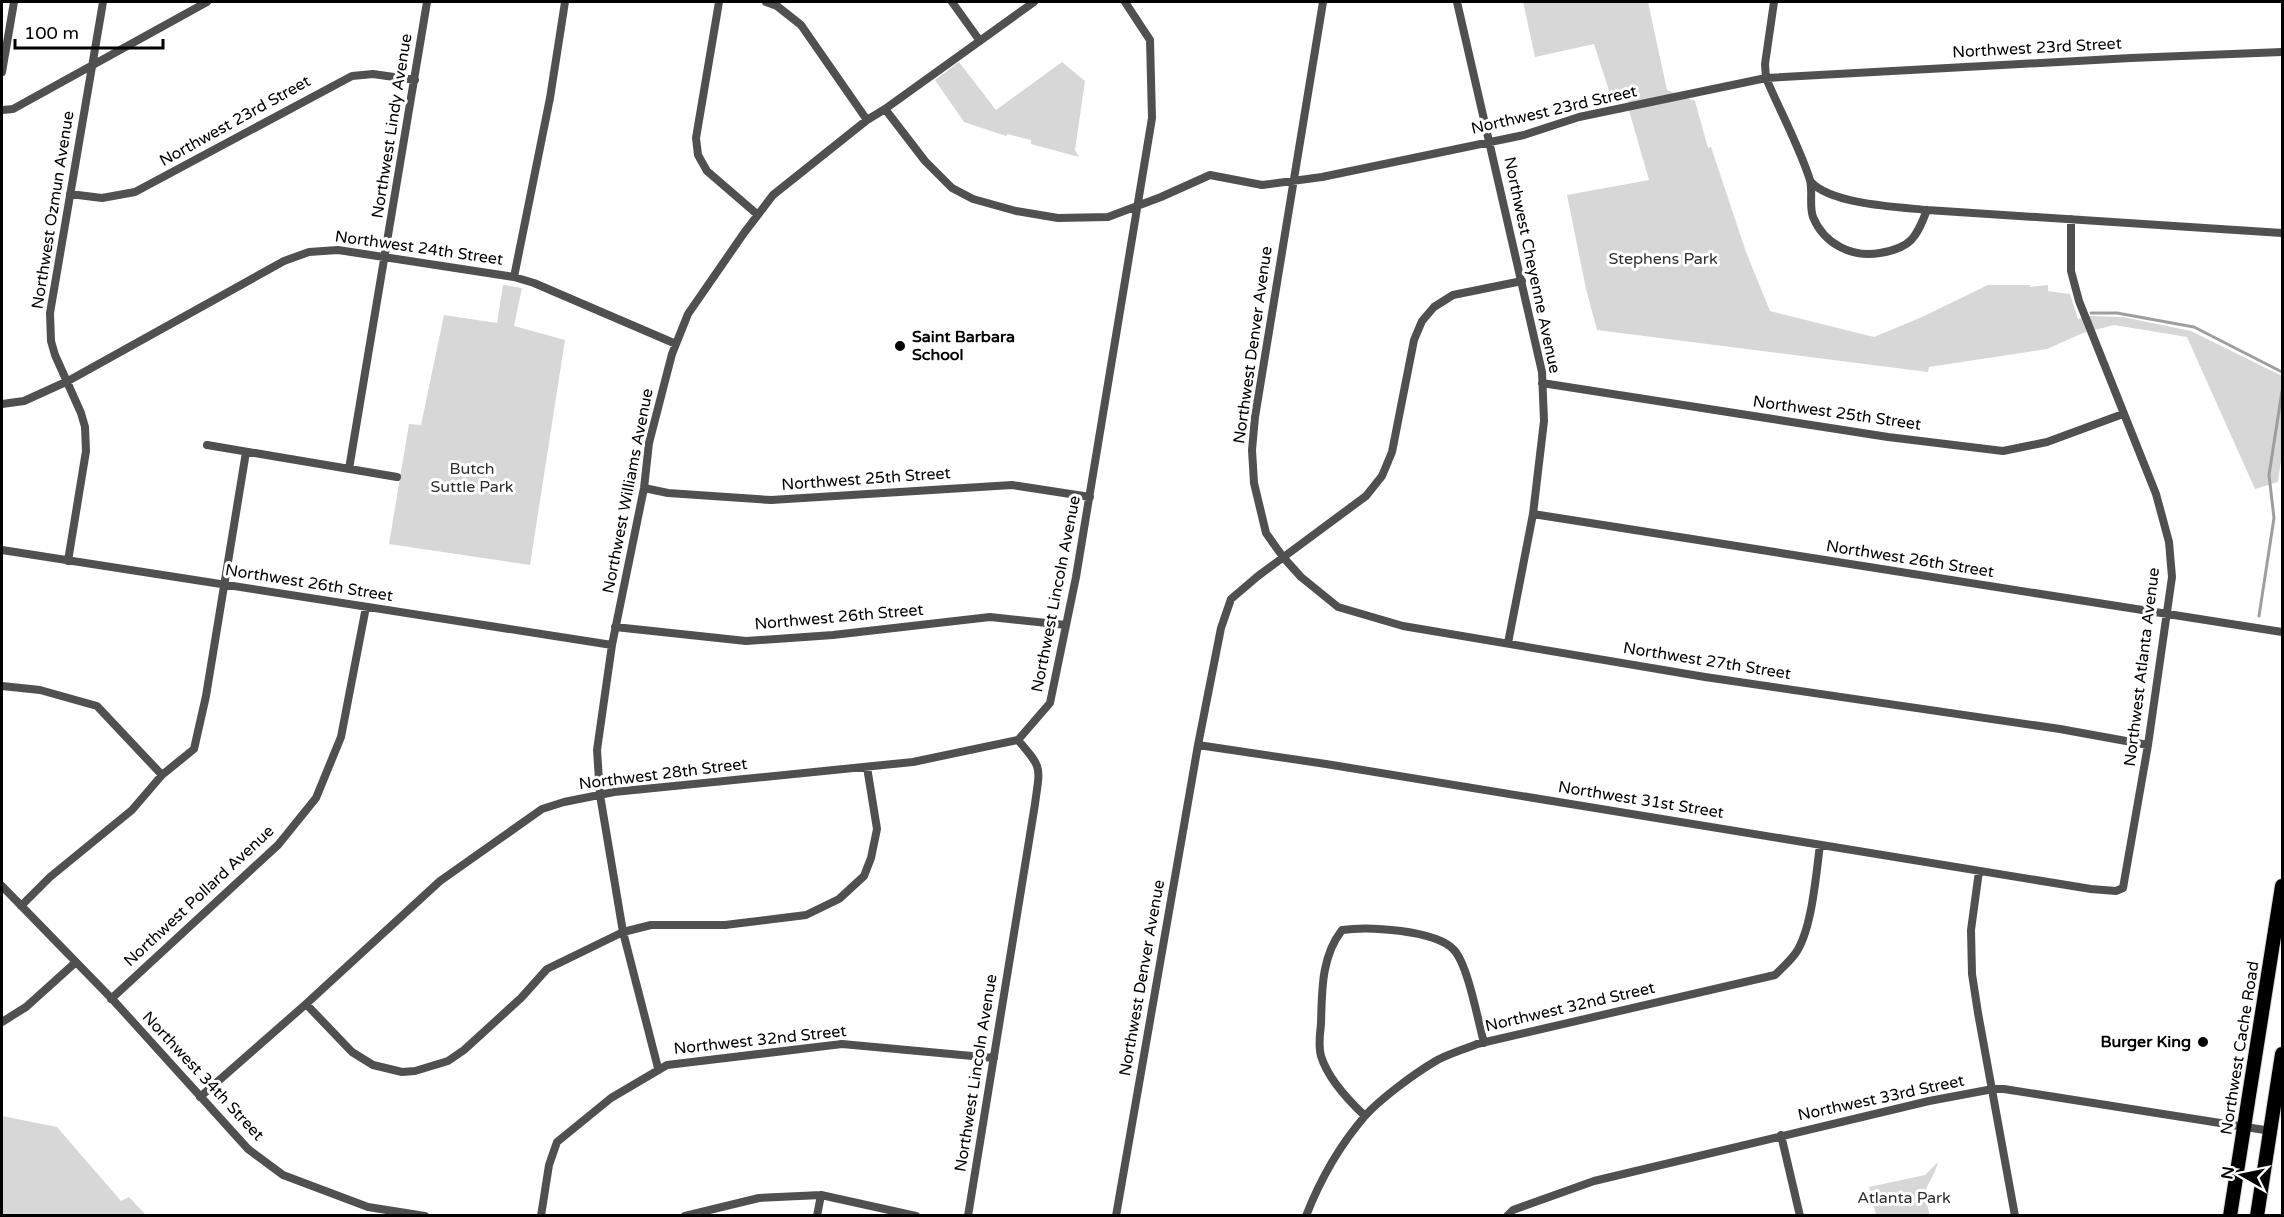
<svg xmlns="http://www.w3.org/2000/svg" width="2284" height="1217" font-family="'Varela Round',sans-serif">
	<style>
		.green { fill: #d7d7d7 }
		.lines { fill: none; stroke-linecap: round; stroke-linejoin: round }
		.stream { stroke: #9e9e9e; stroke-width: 3 }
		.primary-casing { stroke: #dbdbdb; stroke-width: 16 }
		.street { stroke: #505050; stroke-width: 8 }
		.primary { stroke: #000; stroke-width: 14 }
		.poi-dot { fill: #000; stroke: #fff; stroke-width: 2 }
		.labels { text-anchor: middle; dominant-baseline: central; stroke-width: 6; stroke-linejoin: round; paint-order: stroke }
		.street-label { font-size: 16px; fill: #000; stroke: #fff }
		.park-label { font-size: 16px; fill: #2e2e2e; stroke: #fff }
		.poi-label { font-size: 16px; font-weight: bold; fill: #000; stroke: #fff; text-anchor: start }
	</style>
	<rect width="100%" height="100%" fill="#fff"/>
	<!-- green -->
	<path class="green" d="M1523,2h125l19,88 28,11 13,47 3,-1 35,105 24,59 104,26 48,-20 66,-32h42v2l18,-2v6l22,3 8,25 13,-3 32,1 68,14 91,45v77l-4,29 -23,7 -68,-152 -73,-12 -31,8 -36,16 -118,18 -1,5 -331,-42 -11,-41 -19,-94 82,-15 -23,-80 -13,3 -19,-59 -59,13z
		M959,62l37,48 66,-48 23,19 -10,69 4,7 -48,-13v-4l-24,-6 -1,2 -42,-14 -29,-42z
		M503,285l19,3 -8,38 51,14 -35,225 -141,-21 20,-120 12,1 23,-110 53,8z
		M2,1116l55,11 64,74 8,-4 17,18h-144z
		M1938,1162c-8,28 -18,20 -8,53h-54l-7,-28 56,-12z"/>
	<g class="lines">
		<!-- stream -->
		<path class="stream" d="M2091,313h26l77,14 88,45
			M2259,616l15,-98 -5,-43 13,-84"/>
		<defs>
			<path id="primary" d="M2230,1216l52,-330
				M2257,1216l25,-162"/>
		</defs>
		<!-- primary casing -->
		<use href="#primary" class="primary-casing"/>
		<!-- street -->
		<path class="street" d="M719,2l-23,136 2,17 9,16 51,44
			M766,2l11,4 24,19 66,95
			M952,2l28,39
			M1323,2l-68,415 -3,33 2,33 12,50 17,24 18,20 37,30 65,19 302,51 355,52 88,16
			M1457,2l85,370 2,49 -11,93 -25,129
			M1774,2l-9,62 1,14c14,33 33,68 44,102 3,12 -1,26 3,37 11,27 39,41 67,36 31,-5 36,-15 47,-43
			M2,72l12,-70
			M885,109l40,52 27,27 21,11 43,12 42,7 50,-1 53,-20 49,-22 52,10 60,-8 202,-42 55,-18 187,-39 365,-20 151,-6
			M2,110l11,-1 194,-107
			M1811,182c20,22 86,25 116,28l355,23
			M70,194l32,4 33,-6 217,-116 21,-2 42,6
			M514,277l36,-179 15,-96
			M1542,383l346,54 115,14 44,-9 76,-28
			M2,404l22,-3 44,-20 216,-120 25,-9 29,-2 176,27 20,6 142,61
			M207,445l190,32
			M349,469l78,-467
			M644,488l24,5 103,7 241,-15 78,12
			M1533,514l749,118
			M2,550l610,95
			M68,561l18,-110 -1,-24 -4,-14 -26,-58 -4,-14 -1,-28 53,-311
			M615,627l131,14 87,-6 157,-18 76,8
			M2,686l38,4 57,16 65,69
			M1018,740l32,-37 26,-126 76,-459 -2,-78 -25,-38
			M1198,745l128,19 765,125 25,2 7,-3 25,-143 24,-168 -3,-35 -13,-48 -77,-193 -8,-30v-52
			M1979,871l-8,59 1,44 6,39 37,203
			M2,886l112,115 134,148 35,26 85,32 57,9
			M21,906l29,-29 82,-67 30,-35 32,-26 12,-53 40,-244
			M111,999l167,-154 38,-47 25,-61 25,-130
			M306,1004l46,48 21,13 29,7 13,-1 33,-10 16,-11 57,-52 26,-29 76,-37 28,-7h74l81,-10 33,-16 25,-23 7,-18 6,-29 -10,-62
			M2,1022l24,-15 50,-45
			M658,1068l-35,-136 -23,-137 -3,-45 15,-105 32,-157 5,-45 23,-89 16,-40 56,-81 29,-38 94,-75 18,-11 149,-107
			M200,1097l106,-93 134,-123 102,-72 22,-7 50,-10 299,-30 105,-22
			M1365,1116c-17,-16 -37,-37 -44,-60 -3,-10 -1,-22 0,-32 1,-33 0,-67 21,-94 26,-4 94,0 112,20 14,15 24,71 30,93
			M1781,1135l19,81
			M541,1216l8,-51 8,-23 54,-44 56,-33 175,-21 152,14
			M685,1216l74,-18 62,-3 95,21
			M817,1216l4,-21
			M968,1216l67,-412c5,-38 8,-35 -17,-64
			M1116,1216l82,-471 23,-117 10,-29 27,-23 108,-80 16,-20 10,-24 22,-112 8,-19 12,-14 19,-12 69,-14
			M1306,1216c14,-36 34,-71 59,-100 15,-17 49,-42 69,-54 13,-8 29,-12 43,-18l298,-69c7,-7 14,-13 20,-21 17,-23 21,-80 25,-109
			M1507,1216l6,-6 81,-29 335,-80 64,-12h11l267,42"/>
		<!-- primary -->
		<use href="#primary" class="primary"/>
	</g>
	<!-- markers -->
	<g class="poi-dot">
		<circle cx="900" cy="346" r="6"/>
		<circle cx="2203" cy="1042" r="6"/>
	</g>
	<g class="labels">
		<!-- street labels -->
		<g class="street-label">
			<text transform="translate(2037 48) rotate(-3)">Northwest 23rd Street</text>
			<text transform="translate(1554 110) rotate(-13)">Northwest 23rd Street</text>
			<text transform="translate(235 121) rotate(-29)">Northwest 23rd Street</text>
			<text transform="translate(392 126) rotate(-81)">Northwest Lindy Avenue</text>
			<text transform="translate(53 210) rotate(-81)">Northwest Ozmun Avenue</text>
			<text transform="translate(419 248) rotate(8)">Northwest 24th Street</text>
			<text transform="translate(1532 265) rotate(78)">Northwest Cheyenne Avenue</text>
			<text transform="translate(1253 345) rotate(-82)">Northwest Denver Avenue</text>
			<text transform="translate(1837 413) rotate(8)">Northwest 25th Street</text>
			<text transform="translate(866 479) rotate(-4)">Northwest 25th Street</text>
			<text transform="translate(628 491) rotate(-79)">Northwest Williams Avenue</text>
			<text transform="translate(1910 559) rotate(9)">Northwest 26th Street</text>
			<text transform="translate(309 583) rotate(9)">Northwest 26th Street</text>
			<text transform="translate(1056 594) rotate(-79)">Northwest Lincoln Avenue</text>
			<text transform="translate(839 617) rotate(-5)">Northwest 26th Street</text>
			<text transform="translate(1707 661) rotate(9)">Northwest 27th Street</text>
			<text transform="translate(2142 667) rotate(-83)">Northwest Atlanta Avenue</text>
			<text transform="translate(663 774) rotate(-7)">Northwest 28th Street</text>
			<text transform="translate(1641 800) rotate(9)">Northwest 31st Street</text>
			<text transform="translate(199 896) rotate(-43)">Northwest Pollard Avenue</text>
			<text transform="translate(1142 978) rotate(-80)">Northwest Denver Avenue</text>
			<text transform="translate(1570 1007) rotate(-13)">Northwest 32nd Street</text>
			<text transform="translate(760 1040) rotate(-6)">Northwest 32nd Street</text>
			<text transform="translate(2240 1048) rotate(-81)">Northwest Cache Road</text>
			<text transform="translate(976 1073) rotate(-81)">Northwest Lincoln Avenue</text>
			<text transform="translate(203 1076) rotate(47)">Northwest 34th Street</text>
			<text transform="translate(1881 1098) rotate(-12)">Northwest 33rd Street</text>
		</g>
		<!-- park labels -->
		<g class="park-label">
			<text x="1663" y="259">Stephens Park</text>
			<text x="472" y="469">Butch<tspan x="472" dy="18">Suttle Park</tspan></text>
			<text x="1904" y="1198">Atlanta Park</text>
		</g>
		<!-- poi labels -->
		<g class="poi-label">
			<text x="912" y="337">Saint Barbara<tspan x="912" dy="18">School</tspan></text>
			<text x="2191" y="1042" text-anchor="end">Burger King</text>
		</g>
	</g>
	<!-- border -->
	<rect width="2284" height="1217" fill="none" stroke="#000000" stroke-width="6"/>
	<!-- north arrow -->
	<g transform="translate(2242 1175) rotate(279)" stroke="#ffffff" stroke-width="4.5" paint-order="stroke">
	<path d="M0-4.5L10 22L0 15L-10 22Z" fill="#000000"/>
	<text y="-9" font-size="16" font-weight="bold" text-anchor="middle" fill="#000000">N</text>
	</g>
	<!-- scale -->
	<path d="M15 39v9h148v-9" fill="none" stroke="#000000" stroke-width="3"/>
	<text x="24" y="39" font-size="18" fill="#000000" stroke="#ffffff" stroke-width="4.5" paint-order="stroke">100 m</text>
</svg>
